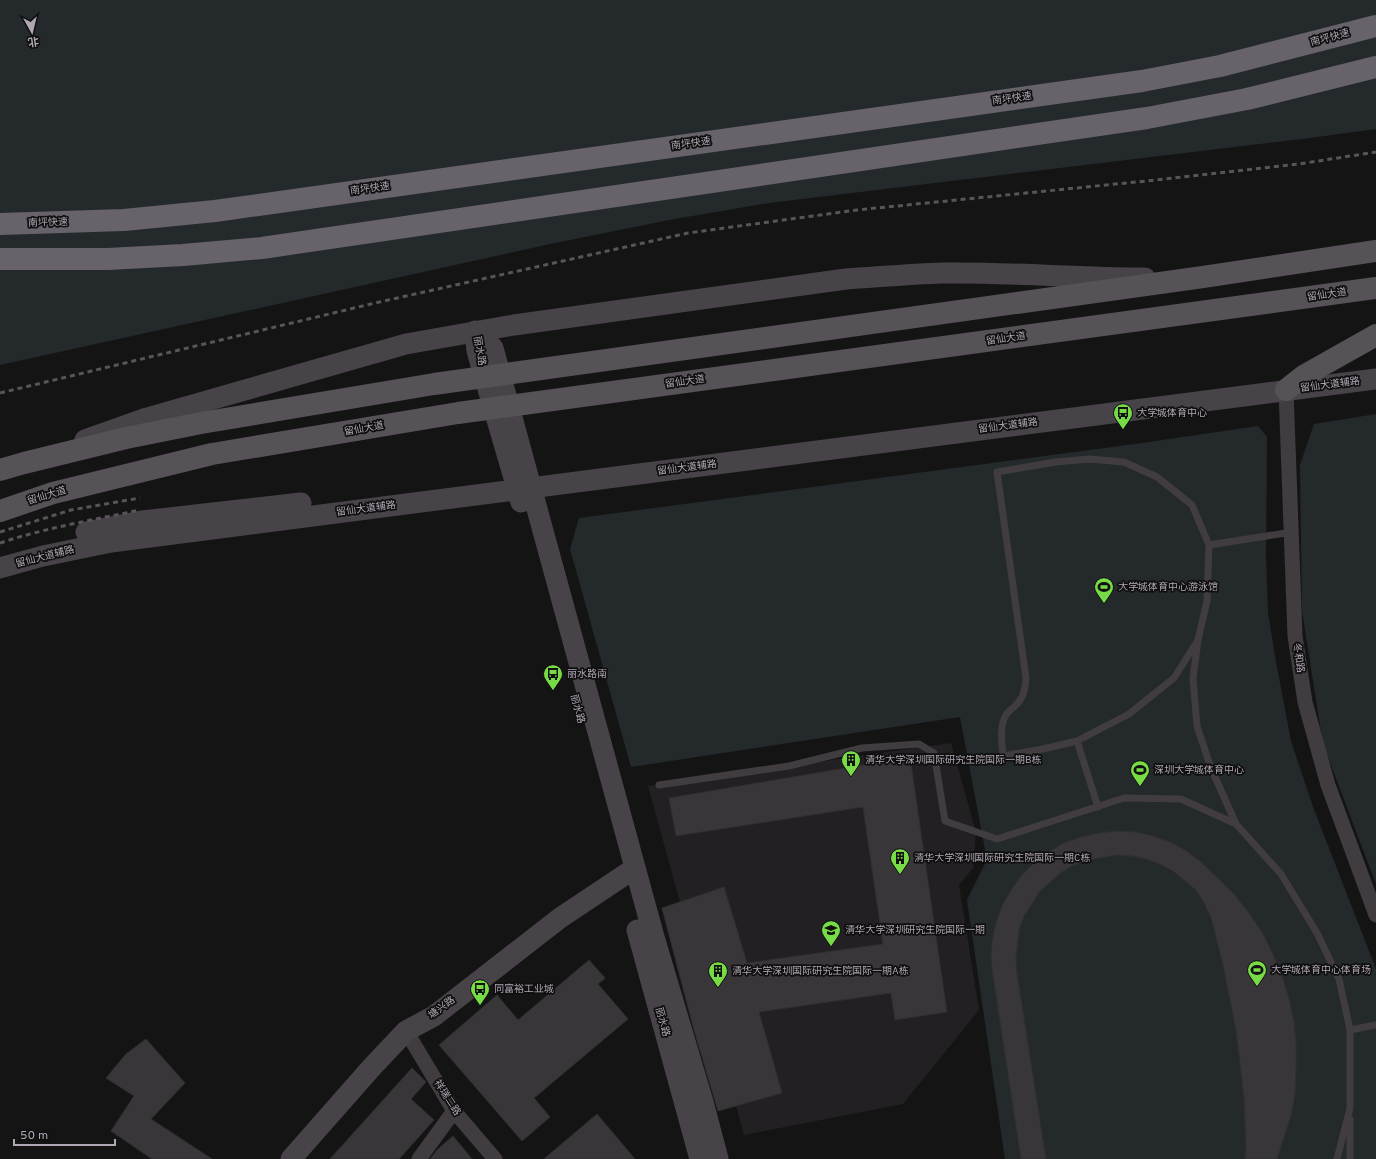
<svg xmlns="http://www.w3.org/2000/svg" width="1376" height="1159" font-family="Overpass,'Noto Sans SC',sans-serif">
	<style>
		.built { fill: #222022 }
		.green { fill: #242a2c }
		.building { fill: #39363a; stroke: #312e31 }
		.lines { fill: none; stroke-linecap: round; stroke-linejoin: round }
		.lane { stroke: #403c40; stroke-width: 7 }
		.street { stroke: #403c40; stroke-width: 15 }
		.secondary { stroke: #484349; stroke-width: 21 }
		.primary { stroke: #575158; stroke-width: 22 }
		.highway { stroke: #68626a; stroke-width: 22 }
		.rail { stroke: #59535a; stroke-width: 3; stroke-dasharray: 5 4; stroke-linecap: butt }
		.labels { text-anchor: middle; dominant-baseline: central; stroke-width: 3.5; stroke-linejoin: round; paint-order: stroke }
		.street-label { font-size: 10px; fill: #b0a7b4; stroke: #100f10 }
		.poi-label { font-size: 10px; fill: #b0a7b4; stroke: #100f10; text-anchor: start }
	</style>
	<rect width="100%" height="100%" fill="#151415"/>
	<!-- built -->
	<path class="built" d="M951,743l25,89 -3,36 -14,17 20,125 -76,94 -159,31 -96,-349z"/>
	<!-- green -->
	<path class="green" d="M0,0h1376v129l-66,9 -541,65 -100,17 -114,23 -555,122z
		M1376,414v470l-53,-140 -21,-133 -2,-146 14,-41z
		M1258,426l9,11 -1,121 2,55 8,49 15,79 22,66 63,162v190h-371l-38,-259 20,-40 -27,-143 -329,50 -61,-218 9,-31 556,-74z"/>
	<!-- building -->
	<path class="building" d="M910,757l37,255 -52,8 -4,-27 -132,19 23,81 -64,18 -24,-81 -32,-122 62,-21 23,76 136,-19 -20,-137 -187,29 -7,-38z
		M1117,831l18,1 18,4 17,6 15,8 15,11 34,33 15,19 13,19 11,22 9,22 7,22 5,24 2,23v24l-1,24 -4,23 -14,43h-32l1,-13 -2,-49 -8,-67 -13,-65 -12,-48 -7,-14 -8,-13 -23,-19 -13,-7 -14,-5 -14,-3 -15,-1 -29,5 -14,5 -12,7 -22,19 -16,25 -5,14 -3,28 1,15 29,186h-25l-28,-183 -2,-17 1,-18 4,-18 6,-17 9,-16 10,-14 13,-13 14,-11 16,-9 17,-6 18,-4z
		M589,960l16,18 -7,6 30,35 -94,79 16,19 -28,24 -83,-96 58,-50 21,25z
		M146,1039l39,44 -34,36 61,40h-60l-41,-28 23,-35 -28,-18 20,-24z
		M412,1068l14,14 -15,17 23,21 -35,39h-69z
		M597,1114l38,45h-91z
		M453,1136l19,23h-42l7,-9z"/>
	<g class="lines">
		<!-- lane -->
		<path class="lane" d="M1209,545l83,-13
			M1198,640l-24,38 -45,36 -52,27 -34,8 -40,7c-1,-13 -4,-29 3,-41 1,-3 6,-6 9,-9 9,-8 10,-17 11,-28l-29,-206 59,-10 33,-3 35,3 33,15 35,28 17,40 -2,56 -9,39 -5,38 4,48 14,42 25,56
			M1077,741l21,66
			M659,785l130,-19 73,-18 57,-4 15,9 11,68 52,18 127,-41 57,1 55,25 45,50 36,59 22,46 11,51v78l-13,51
			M1350,1030l26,-5
			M1350,1159v-40"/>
		<!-- street -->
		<path class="street" d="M1286,390l9,246 10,66 23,83 48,130
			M406,1031l48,80 41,48
			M419,1159l35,-48"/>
		<!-- secondary -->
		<path class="secondary" d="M475,331l18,17 161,589 49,165 15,57
			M475,331l2,20 44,151
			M85,440l62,-22 259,-74 108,-19 332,-46c32,-2 65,-5 97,-6 67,-1 134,5 202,5
			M86,532l56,-11 159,-18
			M0,568l43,-12 68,-14 1265,-163
			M637,930l63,229
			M291,1159l81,-92 34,-36 28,-15 126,-98 75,-50"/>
		<!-- primary -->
		<path class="primary" d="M1286,390l19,-15 71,-40
			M0,470l24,-7 102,-25 75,-15 233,-39 769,-107 173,-26
			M0,511l53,-18 159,-39 246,-41 918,-125"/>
		<!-- highway -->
		<path class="highway" d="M0,224l124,-4 91,-9 927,-130 78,-15 156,-40
			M0,259h108l75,-4 79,-7 885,-130 100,-19 129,-32"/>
		<!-- rail -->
		<path class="rail" d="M0,393l375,-90 313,-70 169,-23 289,-29 153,-17 77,-12
			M0,532l71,-22 69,-12
			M0,543c45,-15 93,-23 140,-33"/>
	</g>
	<!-- icons -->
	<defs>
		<symbol id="bus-pin" viewBox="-11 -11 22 30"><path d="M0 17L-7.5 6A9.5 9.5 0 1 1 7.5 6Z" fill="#77db45" stroke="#100f10"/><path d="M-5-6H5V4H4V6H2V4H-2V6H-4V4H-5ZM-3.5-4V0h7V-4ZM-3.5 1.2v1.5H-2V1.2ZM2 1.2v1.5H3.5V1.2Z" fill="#111"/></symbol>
		<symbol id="stadium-pin" viewBox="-11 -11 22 30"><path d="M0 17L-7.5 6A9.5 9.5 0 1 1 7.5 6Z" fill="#77db45" stroke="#100f10"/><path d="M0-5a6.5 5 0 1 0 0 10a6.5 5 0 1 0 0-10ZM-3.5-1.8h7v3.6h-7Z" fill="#111"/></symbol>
		<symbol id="building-pin" viewBox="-11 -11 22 30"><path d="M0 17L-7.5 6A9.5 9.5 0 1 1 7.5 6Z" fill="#77db45" stroke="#100f10"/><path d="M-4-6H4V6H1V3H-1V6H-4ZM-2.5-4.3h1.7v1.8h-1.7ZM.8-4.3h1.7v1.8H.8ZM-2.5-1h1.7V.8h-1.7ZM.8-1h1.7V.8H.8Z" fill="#111"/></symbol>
		<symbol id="school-pin" viewBox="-11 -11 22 30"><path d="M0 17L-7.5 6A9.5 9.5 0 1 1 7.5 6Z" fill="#77db45" stroke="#100f10"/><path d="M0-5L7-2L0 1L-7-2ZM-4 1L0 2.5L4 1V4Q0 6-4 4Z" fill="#111"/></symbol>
	</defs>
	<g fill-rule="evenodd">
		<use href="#bus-pin" x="1112" y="402" width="22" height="30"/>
		<use href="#stadium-pin" x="1093" y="576" width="22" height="30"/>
		<use href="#bus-pin" x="542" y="663" width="22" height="30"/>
		<use href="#building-pin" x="840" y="749" width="22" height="30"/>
		<use href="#stadium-pin" x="1129" y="759" width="22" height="30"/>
		<use href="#building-pin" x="889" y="847" width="22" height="30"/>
		<use href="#school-pin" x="820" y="919" width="22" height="30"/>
		<use href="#stadium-pin" x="1246" y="959" width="22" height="30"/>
		<use href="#building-pin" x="707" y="960" width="22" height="30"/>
		<use href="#bus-pin" x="469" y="978" width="22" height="30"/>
	</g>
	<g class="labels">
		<!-- street labels -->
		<g class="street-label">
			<text transform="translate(1330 38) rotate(-15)">南坪快速</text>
			<text transform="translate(1012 99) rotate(-8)">南坪快速</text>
			<text transform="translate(691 144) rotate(-8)">南坪快速</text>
			<text transform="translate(370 189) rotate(-8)">南坪快速</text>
			<text transform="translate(48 223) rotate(-2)">南坪快速</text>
			<text transform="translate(1327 295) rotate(-8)">留仙大道</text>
			<text transform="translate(1006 339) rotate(-8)">留仙大道</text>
			<text transform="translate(479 351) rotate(80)">丽水路</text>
			<text transform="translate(685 382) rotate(-8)">留仙大道</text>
			<text transform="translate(1330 385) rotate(-7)">留仙大道辅路</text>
			<text transform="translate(1008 426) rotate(-7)">留仙大道辅路</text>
			<text transform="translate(364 429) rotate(-10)">留仙大道</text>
			<text transform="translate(687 468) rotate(-7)">留仙大道辅路</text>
			<text transform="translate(47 496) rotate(-17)">留仙大道</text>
			<text transform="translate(366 509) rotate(-7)">留仙大道辅路</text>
			<text transform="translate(45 557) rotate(-14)">留仙大道辅路</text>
			<text transform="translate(1298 658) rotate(81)">冬和路</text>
			<text transform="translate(577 709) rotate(75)">丽水路</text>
			<text transform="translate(442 1008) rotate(-36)">塘兴路</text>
			<text transform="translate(662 1022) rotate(75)">丽水路</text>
			<text transform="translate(447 1098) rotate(57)">祥瑞二路</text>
		</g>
		<!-- poi labels -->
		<g class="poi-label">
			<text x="1137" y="413">大学城体育中心</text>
			<text x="1118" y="587">大学城体育中心游泳馆</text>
			<text x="567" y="674">丽水路南</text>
			<text x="865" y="760">清华大学深圳国际研究生院国际一期B栋</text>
			<text x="1154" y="770">深圳大学城体育中心</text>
			<text x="914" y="858">清华大学深圳国际研究生院国际一期C栋</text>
			<text x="845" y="930">清华大学深圳研究生院国际一期</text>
			<text x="1271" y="970">大学城体育中心体育场</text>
			<text x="732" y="971">清华大学深圳国际研究生院国际一期A栋</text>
			<text x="494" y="989">同富裕工业城</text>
		</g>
	</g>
	<!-- north arrow -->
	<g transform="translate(32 32) rotate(172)" stroke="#100f10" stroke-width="3" paint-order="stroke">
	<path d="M0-3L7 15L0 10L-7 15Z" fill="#b0a7b4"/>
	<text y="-6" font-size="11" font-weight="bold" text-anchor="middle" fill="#b0a7b4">北</text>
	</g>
	<!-- scale -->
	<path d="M14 1139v6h101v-6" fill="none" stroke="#b0a7b4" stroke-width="2"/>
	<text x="20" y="1139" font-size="12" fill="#b0a7b4" stroke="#100f10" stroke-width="3" paint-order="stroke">50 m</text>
</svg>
